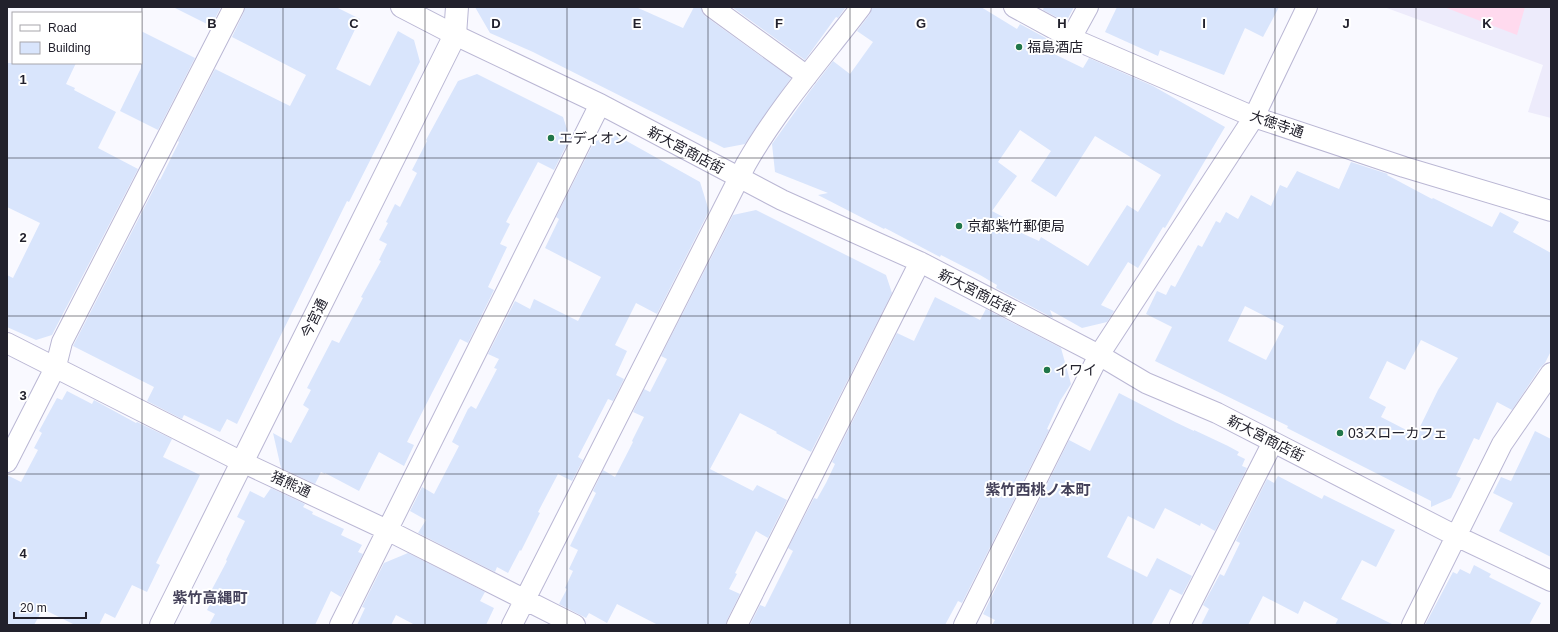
<svg xmlns="http://www.w3.org/2000/svg" width="1558" height="632" font-family="Helvetica,'Noto Sans JP',sans-serif">
	<style>
		.built { fill: #edebfb }
		.green { fill: #ffdaee }
		.building { fill: #d9e5fc; fill-rule: evenodd }
		.lines { fill: none; stroke-linecap: round; stroke-linejoin: round }
		.minor-casing { stroke: #bab7d4; stroke-width: 22 }
		.tertiary-casing { stroke: #bab7d4; stroke-width: 24 }
		.minor { stroke: #fff; stroke-width: 20 }
		.tertiary { stroke: #fff; stroke-width: 22 }
		.grid { fill: none; stroke: #22212c; stroke-width: 1; stroke-opacity: 0.55 }
		.poi-dot { fill: #207649; stroke: #fff; stroke-width: 1.5 }
		.labels { text-anchor: middle; dominant-baseline: central; stroke-width: 4; stroke-linejoin: round; paint-order: stroke }
		.poi-label { font-size: 14px; fill: #22212c; stroke: #fff; text-anchor: start }
		.street-label { font-size: 14px; fill: #22212c; stroke: #fff }
		.neighbourhood-label { font-size: 15px; font-weight: bold; fill: #45425a; stroke: #fff }
		.grid-label { font-size: 13px; text-anchor: middle; font-weight: bold; fill: #22212c; stroke: #fff; stroke-width: 4; stroke-linejoin: round; paint-order: stroke }
	</style>
	<rect width="100%" height="100%" fill="#f9f9ff"/>
	<!-- built -->
	<path class="built" d="M1384,7h167v111l-23,-6 15,-47z"/>
	<!-- green -->
	<path class="green" d="M1444,7h81l-8,28z"/>
	<!-- building -->
	<path class="building" d="M173,7h48l-10,19z
		M245,7h91l24,12 -24,50 34,17 28,-55 16,9 6,22 -71,140 -2,-1 -110,223 -10,-5 -7,13 -36,-17 -2,4 -35,-18 7,-14 -81,-41 86,-167 1,1 19,-38 -1,-1 37,-72 75,37 16,-31 -74,-38 12,-25z
		M475,7h161l47,21 11,-21h7l1,5 3,4 86,62 -46,66 -21,4 -191,-96 -43,-19z
		M732,7h114l-8,11 -2,-1 -31,43z
		M872,7h109l36,22 3,-5 35,19 -5,9 33,16 6,-10 64,28 72,41 -60,101 -2,-1 -25,41 -10,-6 -27,43 13,6 -7,11 -25,6 -32,-18 3,8 -57,-30 1,-3 -17,-10 -39,-20 -1,2 -55,-29 -1,1 -66,-34 10,-2 -53,-21 -3,-28 38,-53 23,-30 17,13 23,-32 -16,-11 13,-17zM1020,130l31,21 -20,30 25,16 39,-61 66,39 -23,37 -11,-7 -39,61 -47,-29 -2,4 -35,-16 3,-6 -15,-8 25,-35 -19,-14z
		M1044,7h30l-8,15 -23,-12z
		M1117,7h162l-16,30 -18,-9 -21,47 -64,-25 -2,6 -53,-24z
		M141,31l54,27 -37,72 -38,-19 21,-43z
		M7,63h69l-10,21 9,4 -1,2 42,22 -18,36 40,21 -86,166 -16,5 -29,-13v-52l6,3 27,-55 -33,-16z
		M477,74l86,43 7,21 -16,32 -16,-8 -32,60 4,2 -10,20 7,3 -19,40 6,3 -26,53 -8,-4 -27,52 -26,51 7,3 -10,21 -25,-14 -20,39 -34,-18v1l-4,-2 -6,12 -34,-16 -8,-35 18,10 18,-34 -6,-4 8,-15 -4,-2 25,-48 7,3 24,-45 -2,-1 20,-36 -2,-1 8,-16 -8,-4 9,-17 -2,-1 9,-18 5,3 17,-34 -5,-3 15,-29 -1,-1 32,-59z
		M614,134l86,48 9,29 -52,103 -21,-11 -21,42 12,6 -11,24 8,4 -11,22 -5,-2 -30,58 5,3 -11,21 -14,-7 -20,38 2,1 -19,38 -1,-1 -12,23 -11,-6 -2,5 -77,-39 8,-13 -16,-9 12,-24 12,7 25,-48 -7,-4 16,-33 3,-3 5,3 21,-40 -3,-1 5,-9 -11,-5 27,-53 15,8 4,-10 44,22 23,-44 -56,-29 14,-29 -3,-2 38,-75z
		M1351,162l37,12 -1,1 45,24 1,-1 59,29 8,-15 19,10 -6,10 38,21v98l-6,12 -5,5 -28,42 -15,-8 -18,38 -5,-2 -18,38 5,2 -10,20 -20,9v-6l-144,-73 1,-2 -133,-65 17,-34 -26,-13 11,-23 9,4 5,-10 4,2 23,-42 4,2 14,-26 4,2 6,-11 12,7 13,-24 20,11 9,-21 7,3 10,-17 42,18zM1245,306l39,20 -18,34 -38,-19zM1421,340l37,18 -20,32 -22,45 -35,-18 5,-10 -17,-9 18,-37 18,9z
		M756,210l130,65 6,18 -81,159 -35,-19 1,-1 -37,-19 -30,56 43,22 4,-6 30,15 -19,38 -12,-7 -21,42 2,1 -8,15 11,5 -13,26 -1,5h-68l-41,-21 -10,19 -18,-10 -3,5 -27,-14 8,-15 -2,-1 8,-17 -4,-2 9,-19 -8,-4 26,-53 -3,-2 10,-21 12,7 18,-35 -1,-1 12,-24 -11,-5 11,-23 6,3 17,-33 -6,-3 72,-141z
		M935,297l45,23 6,-11 75,39 10,36 -11,17 -13,28 2,1 -87,173 -4,-2 -13,24h-195l10,-20 5,2 28,-56 -5,-3 26,-50 3,1 9,-16 9,-19 -3,-2 65,-129 17,8z
		M67,391l25,13 2,-4 42,23 1,-1 35,17 -9,18 37,18 -44,88 4,2 -13,27 -15,-7 -17,33 -10,-5 -6,12h-24l-32,-16 -9,16h-27v-150l14,7 17,-32 -4,-2 8,-15 -3,-2 18,-33 5,2z
		M1119,393l56,29 19,9v-1l34,16 11,6 -2,3 8,4 -3,7 5,2 -32,63 -14,-8 -1,3 -35,-18 -11,21 -26,-13 -21,41 40,20 10,-19 35,18 -10,19 -12,-6 -19,36h-159l3,-5 -12,-6 86,-174 21,11z
		M1535,431l16,8v118l-52,-26 14,-28 -20,-10 8,-16 10,4z
		M1278,476l44,23 2,-4 71,35 -19,37 -14,-7 -21,39 53,26h-59l3,-6 -34,-18 -6,13 -35,-18 -15,29h-47l8,-16 -6,-4 17,-31 4,2 16,-33 -4,-2 31,-62 7,4z
		M271,488l34,16 -2,3 10,5 -1,2 32,15 -3,6 21,10 -4,7 5,2 -22,43 -10,-6 -16,34h-106l6,-11 -8,-4 7,-14 -4,-3 17,-32 -1,-1 19,-39 -8,-4 13,-26 14,7z
		M408,553l77,39 -5,9 14,7 -8,17h-71l-19,-10 -5,10h-34l8,-17 -3,-1 22,-44z
		M1474,565l17,9 -2,3 52,26 -12,22h-104l28,-53 4,2 3,-5 10,5z"/>
	<g class="lines">
		<defs>
			<path id="minor" d="M401,7l54,28 145,69 182,96 138,62 179,93 47,28 71,30 239,123 95,45
				M712,7l95,69
				M1014,7l57,31 183,79 150,50 147,44
				M1071,38l17,-31
				M7,343l235,119 145,68 188,95
				M7,462l49,-96 6,-24 172,-335
				M340,625l260,-521
				M512,625l234,-461c32,-56 76,-106 115,-157
				M737,625l183,-363
				M964,625l135,-270 155,-238 53,-110
				M1180,625l93,-183
				M1412,625l90,-181 49,-71"/>
			<path id="tertiary" d="M161,625l294,-590 2,-28"/>
		</defs>
		<!-- minor casing -->
		<use href="#minor" class="minor-casing"/>
		<!-- tertiary casing -->
		<use href="#tertiary" class="tertiary-casing"/>
		<!-- minor -->
		<use href="#minor" class="minor"/>
		<!-- tertiary -->
		<use href="#tertiary" class="tertiary"/>
	</g>
	<!-- grid -->
	<path class="grid" d="M142,7v618M283,7v618M425,7v618M567,7v618M708,7v618M850,7v618M991,7v618M1133,7v618M1275,7v618M1416,7v618M7,158h1544M7,316h1544M7,474h1544"/>
	<!-- markers -->
	<g class="poi-dot">
		<circle cx="1019" cy="47" r="4"/>
		<circle cx="551" cy="138" r="4"/>
		<circle cx="959" cy="226" r="4"/>
		<circle cx="1047" cy="370" r="4"/>
		<circle cx="1340" cy="433" r="4"/>
	</g>
	<g class="labels">
		<!-- poi labels -->
		<g class="poi-label">
			<text x="1027" y="47">福島酒店</text>
			<text x="559" y="138">エディオン</text>
			<text x="967" y="226">京都紫竹郵便局</text>
			<text x="1055" y="370">イワイ</text>
			<text x="1348" y="433">03スローカフェ</text>
		</g>
		<!-- street labels -->
		<g class="street-label">
			<text transform="translate(1277 124) rotate(19)">大徳寺通</text>
			<text transform="translate(686 150) rotate(28)">新大宮商店街</text>
			<text transform="translate(977 292) rotate(27)">新大宮商店街</text>
			<text transform="translate(314 318) rotate(-64)">今宮通</text>
			<text transform="translate(1266 438) rotate(27)">新大宮商店街</text>
			<text transform="translate(291 484) rotate(25)">猪熊通</text>
		</g>
		<!-- neighbourhood labels -->
		<g class="neighbourhood-label">
			<text x="1038" y="489">紫竹西桃ノ本町</text>
			<text x="210" y="597">紫竹高縄町</text>
		</g>
	</g>
	<g class="grid-label">
		<text x="212" y="28">B</text>
		<text x="354" y="28">C</text>
		<text x="496" y="28">D</text>
		<text x="637" y="28">E</text>
		<text x="779" y="28">F</text>
		<text x="921" y="28">G</text>
		<text x="1062" y="28">H</text>
		<text x="1204" y="28">I</text>
		<text x="1346" y="28">J</text>
		<text x="1487" y="28">K</text>
		<text x="23" y="84">1</text>
		<text x="23" y="242">2</text>
		<text x="23" y="400">3</text>
		<text x="23" y="558">4</text>
	</g>
	<!-- border -->
	<rect width="1558" height="632" fill="none" stroke="#22212c" stroke-width="16"/>
	<!-- legend -->
	<rect x="12" y="12" width="130" height="52" fill="#ffffff" stroke="#a7a6ab"/>
	<rect x="20" y="25" width="20" height="6" fill="#ffffff" stroke="#a7a6ab"/>
	<text x="48" y="32" font-size="12" fill="#22212c">Road</text>
	<rect x="20" y="42" width="20" height="12" fill="#d9e5fc" stroke="#a7a6ab"/>
	<text x="48" y="52" font-size="12" fill="#22212c">Building</text>
	<!-- scale -->
	<path d="M14 612v6h72v-6" fill="none" stroke="#22212c" stroke-width="2"/>
	<text x="20" y="612" font-size="12" fill="#22212c" stroke="#ffffff" stroke-width="3" paint-order="stroke">20 m</text>
</svg>
